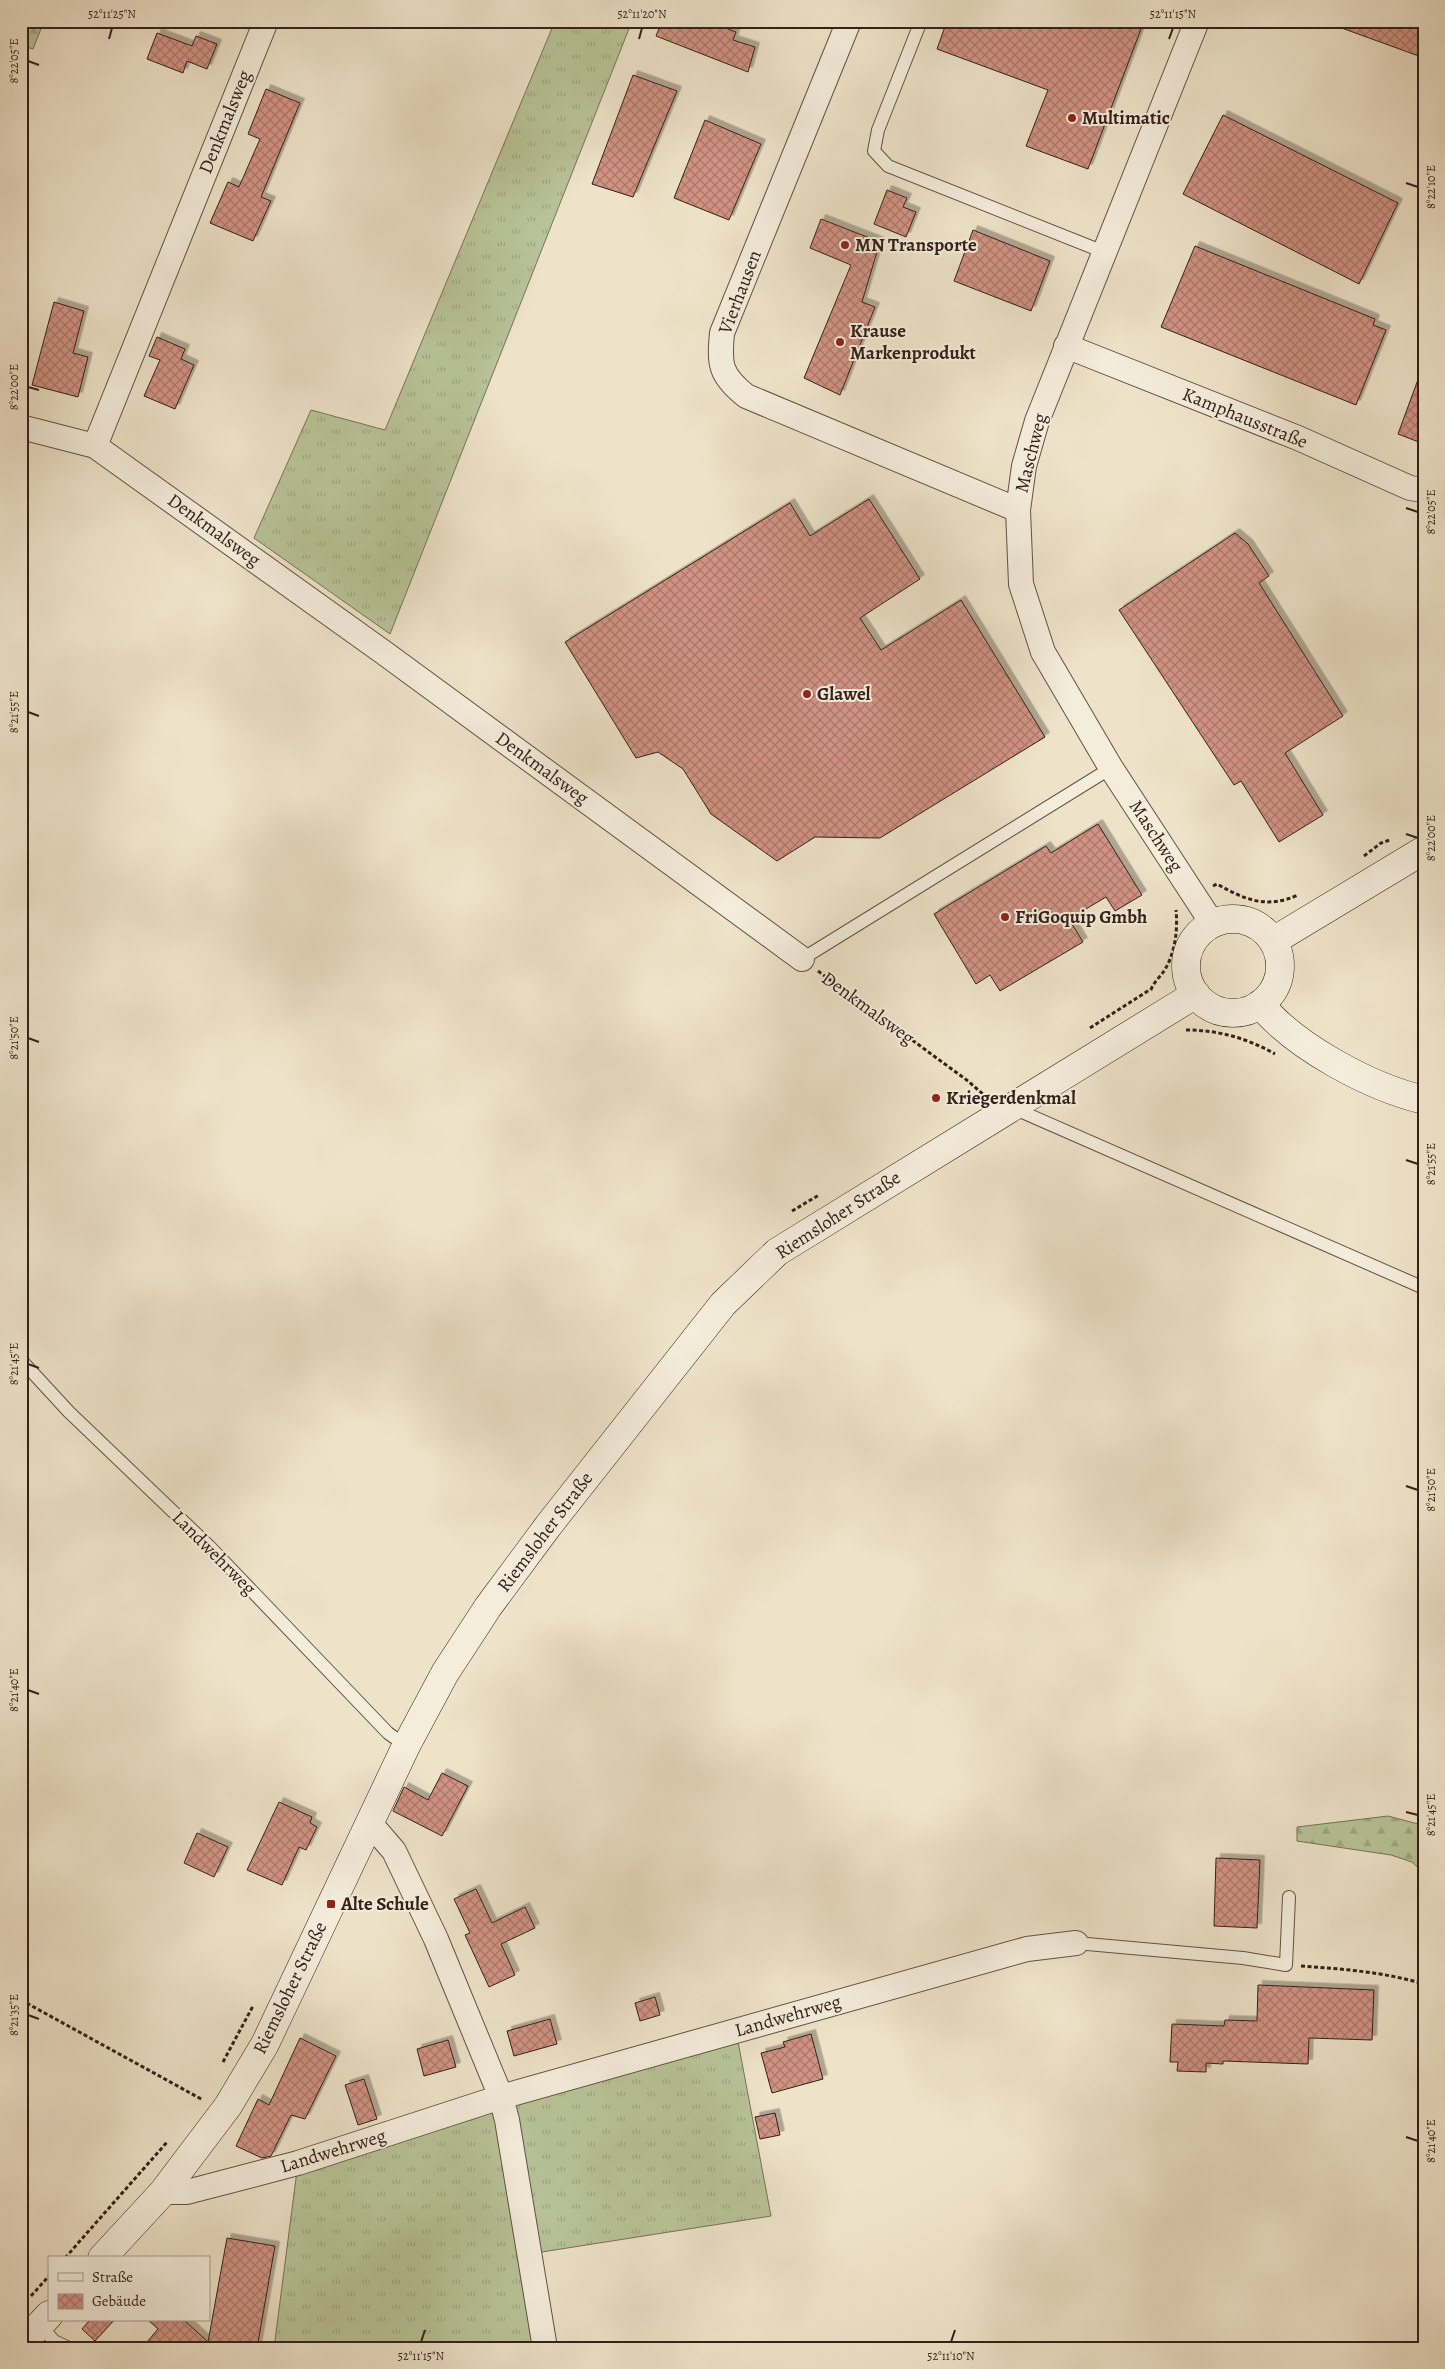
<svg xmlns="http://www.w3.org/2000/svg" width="1445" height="2369" font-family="Alegreya,serif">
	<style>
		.grass { fill: url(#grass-tufts); stroke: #767258 }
		.forest { fill: url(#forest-firs); stroke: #767258 }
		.building { fill: url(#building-cross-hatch); stroke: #332019; filter: url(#shadow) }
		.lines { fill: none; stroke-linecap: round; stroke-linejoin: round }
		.lane-casing { stroke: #625145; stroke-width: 14 }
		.street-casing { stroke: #625145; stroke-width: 26 }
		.secondary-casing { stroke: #332019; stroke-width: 29 }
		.path { stroke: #332019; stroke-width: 3; stroke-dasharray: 4 2.5; stroke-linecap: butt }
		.lane { stroke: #f4eddc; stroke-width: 12 }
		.street { stroke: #f4eddc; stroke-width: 24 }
		.secondary { stroke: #f4eddc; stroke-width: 28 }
		.ticks { fill: none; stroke: #332019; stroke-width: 2 }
		.poi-dot { fill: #8f2418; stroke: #f4eddc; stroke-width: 2 }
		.labels { text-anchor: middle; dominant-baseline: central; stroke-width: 4; stroke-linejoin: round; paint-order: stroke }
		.poi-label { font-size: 19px; font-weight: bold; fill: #332019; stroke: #f4eddc; text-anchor: start }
		.street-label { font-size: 19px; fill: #332019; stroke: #f4eddc }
		.neatline { fill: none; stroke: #332019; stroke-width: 2 }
		.ticks-label { font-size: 12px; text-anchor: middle; fill: #332019 }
	</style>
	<defs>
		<pattern id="grass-tufts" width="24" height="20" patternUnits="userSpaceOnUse" patternTransform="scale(1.25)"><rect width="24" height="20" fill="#b8c498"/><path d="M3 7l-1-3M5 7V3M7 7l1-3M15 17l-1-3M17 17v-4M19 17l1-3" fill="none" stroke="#9fa882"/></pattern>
		<pattern id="forest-firs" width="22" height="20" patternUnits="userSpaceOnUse" patternTransform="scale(1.25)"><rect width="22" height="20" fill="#b8c498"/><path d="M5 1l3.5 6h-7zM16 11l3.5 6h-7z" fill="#9fa882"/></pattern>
		<pattern id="building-cross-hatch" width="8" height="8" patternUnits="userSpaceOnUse" patternTransform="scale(1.25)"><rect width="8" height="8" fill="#d29384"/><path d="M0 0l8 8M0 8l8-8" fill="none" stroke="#ab786b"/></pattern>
		<filter id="shadow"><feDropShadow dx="4.5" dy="-4.5" stdDeviation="0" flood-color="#0004"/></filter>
	</defs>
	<rect width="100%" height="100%" fill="#eee3c9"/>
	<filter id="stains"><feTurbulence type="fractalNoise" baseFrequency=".004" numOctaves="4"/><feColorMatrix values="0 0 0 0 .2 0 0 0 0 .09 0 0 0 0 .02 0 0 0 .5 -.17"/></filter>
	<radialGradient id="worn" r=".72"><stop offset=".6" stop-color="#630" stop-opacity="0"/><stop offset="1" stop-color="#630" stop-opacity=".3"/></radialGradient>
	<!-- grass -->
	<path class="grass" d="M555,21h77l-242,613 -136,-96 57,-128 74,20z
		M736,2031l35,185 -242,38 16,94h-271l24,-185z"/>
	<!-- forest -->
	<path class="forest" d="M21,21h23l-11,28 -12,-4z
		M1424,1815v58l-12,-11 -21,-7 -94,-14v-14l91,-11 30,8z"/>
	<!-- building -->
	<path class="building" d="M662,21h46l28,11 -3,8 22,7 -7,25 -92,-36z
		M947,21h197l-56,148 -62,-23 22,-56 -111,-41z
		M1328,21h96v37l-96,-35z
		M157,33l35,13 4,-10 21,8 -10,25 -20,-8 -4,12 -36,-14z
		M633,75l44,16 -44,106 -41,-13z
		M266,89l34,14 -39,94 10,4 -18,40 -43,-18 18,-41 11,5 21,-48 -12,-5z
		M1223,115l175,88 -39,81 -176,-90z
		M705,120l56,24 -32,76 -55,-22z
		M887,190l20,8 -4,9 13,5 -10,25 -32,-13z
		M821,219l59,23 -18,60 13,5 -35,88 -36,-17 47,-113 -41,-17z
		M973,230l77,31 -19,50 -77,-30z
		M1195,246l180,73 -2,6 13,5 -30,75 -195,-78z
		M54,302l30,9 -11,42 15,4 -10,40 -46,-12z
		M157,337l28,12 -4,10 13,6 -19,44 -31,-13 16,-36 -11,-4z
		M1423,366h1v78l-26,-10z
		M869,499l51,80 -60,39 21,32 80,-50 84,137 -165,101 -65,-1 -38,24 -66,-47 -28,-45 -25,-17 -22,6 -71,-116 225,-139 20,33z
		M1235,533l13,11 21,32 -10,7 84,133 -58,37 38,62 -44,27 -38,-61 -7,4 -115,-175z
		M1098,824l44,71 -27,16 -9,-14 -37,22 14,23 -83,49 -10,-16 -14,9 -42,-70 112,-68 5,7z
		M442,1773l26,13 -26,50 -49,-25 11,-24 24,13z
		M279,1802l33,15 -2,6 7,4 -11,23 -7,-3 -17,38 -35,-15z
		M197,1833l31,14 -14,30 -30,-14z
		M1216,1858l44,2 -3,68 -43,-2z
		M476,1889l16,34 33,-16 10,21 -34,16 14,31 -26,12 -24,-52 5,-2 -16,-34z
		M1258,1985l116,5 -2,50 -63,-2 -1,26 -85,-3v3l-17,-1v9l-29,-1 1,-9h-8l2,-38 52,2 1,-6 32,1z
		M655,1997l5,18 -20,6 -5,-18z
		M550,2019l7,25 -43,12 -7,-25z
		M811,2034l12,45 -51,14 -11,-40 24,-6 -2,-5z
		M300,2038l36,18 -31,63 -14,-4 -20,41 -9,2 -26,-12 22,-47 11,6z
		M448,2040l8,27 -32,9 -7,-27z
		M364,2079l13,40 -19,6 -13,-40z
		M775,2113l5,22 -20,4 -5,-22z
		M227,2238l48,8 -18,102h-115l16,-19 -10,-9h36l24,22z
		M90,2320h24l-19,21 -13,-12z"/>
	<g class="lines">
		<defs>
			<path id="lane" d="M921,21l-43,109 -4,21 14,15 216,86
				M802,959l309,-191
				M1013,1108l411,180
				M21,1360l48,52 140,134 179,187 18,13
				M1076,1943l167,15 43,7 3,-68
				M40,2325l14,16 15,7"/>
			<path id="street" d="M849,21l-127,312c-3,32 -2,42 24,63l272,114
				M1197,21l-160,400 -13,45 -6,44 3,74 22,68 68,116 101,155
				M1066,346l232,92 112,50 14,2
				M21,427l74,19 288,206 419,307
				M95,446l171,-425
				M369,1822l25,29 42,88 65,158 6,23 38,228
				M163,2192h24l111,-29 203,-66 526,-148 49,-6"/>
			<path id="secondary" d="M1186 966a47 47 0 1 1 94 0a47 47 0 1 1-94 0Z
				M1273,941l151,-91
				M1260,1004c35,43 110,83 164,96
				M102,2258l61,-66 65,-86 37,-62 141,-298 39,-73 43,-66 60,-81 175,-222 54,-52 419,-258
				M21,2345l28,-30"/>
		</defs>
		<!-- lane casing -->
		<use href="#lane" class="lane-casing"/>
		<!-- street casing -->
		<use href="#street" class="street-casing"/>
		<!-- secondary casing -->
		<use href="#secondary" class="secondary-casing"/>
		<!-- path -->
		<path class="path" d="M1364,856l17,-13 9,-3
			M1213,886l4,-2c28,16 50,25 81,11
			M818,971l150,110 17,15
			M1151,990c2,-7 9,-13 13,-19 11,-17 14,-41 12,-61
			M1090,1028l61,-39
			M1186,1030c32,0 61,8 89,24
			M792,1211l27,-16
			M1301,1966c42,3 83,6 123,18
			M21,2000l182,100
			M223,2062l30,-56
			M65,2258l103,-117
			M31,2296l18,-20"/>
		<!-- lane -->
		<use href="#lane" class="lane"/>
		<!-- street -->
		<use href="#street" class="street"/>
		<!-- secondary -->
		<use href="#secondary" class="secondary"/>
	</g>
	<!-- ticks -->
	<path class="ticks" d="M109,39l3,-11M639,39l3,-11M1169,39l4,-11M28,61l11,4M1406,183l12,4M28,387l11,3M1406,508l12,4M28,712l11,4M1406,834l12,4M28,1038l11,4M1406,1160l12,4M28,1364l11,4M1406,1486l12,4M28,1690l11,4M1406,1812l12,3M28,2015l11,4M1406,2137l12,4M421,2342l4,-12M951,2342l4,-12"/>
	<!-- markers -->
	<g class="poi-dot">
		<circle cx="1072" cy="118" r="5"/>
		<circle cx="845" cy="245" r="5"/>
		<circle cx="840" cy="342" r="5"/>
		<circle cx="807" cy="694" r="5"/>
		<circle cx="1005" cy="917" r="5"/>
		<circle cx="936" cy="1098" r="5"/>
		<rect x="326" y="1899" width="10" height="10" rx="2.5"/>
	</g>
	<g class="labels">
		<!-- poi labels -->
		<g class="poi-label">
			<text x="1082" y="118">Multimatic</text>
			<text x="855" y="245">MN Transporte</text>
			<text x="850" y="331">Krause<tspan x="850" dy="22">Markenprodukt</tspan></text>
			<text x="817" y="694">Glawel</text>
			<text x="1015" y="917">FriGoquip Gmbh</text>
			<text x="946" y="1098">Kriegerdenkmal</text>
			<text x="341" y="1904">Alte Schule</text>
		</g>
		<!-- street labels -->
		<g class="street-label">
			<text transform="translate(225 122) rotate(-68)">Denkmalsweg</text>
			<text transform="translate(740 292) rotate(-69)">Vierhausen</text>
			<text transform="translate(1245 418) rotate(22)">Kamphausstraße</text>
			<text transform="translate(1031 453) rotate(-76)">Maschweg</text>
			<text transform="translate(214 530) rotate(36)">Denkmalsweg</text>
			<text transform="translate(542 768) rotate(36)">Denkmalsweg</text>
			<text transform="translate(1156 836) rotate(57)">Maschweg</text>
			<text transform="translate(868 1008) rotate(36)">Denkmalsweg</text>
			<text transform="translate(838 1215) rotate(-33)">Riemsloher Straße</text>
			<text transform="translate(545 1532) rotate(-53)">Riemsloher Straße</text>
			<text transform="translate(214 1553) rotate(45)">Landwehrweg</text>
			<text transform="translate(290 1988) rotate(-64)">Riemsloher Straße</text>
			<text transform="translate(788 2016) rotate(-16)">Landwehrweg</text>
			<text transform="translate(333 2151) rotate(-17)">Landwehrweg</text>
		</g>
	</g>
	<!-- margin -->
	<rect width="1445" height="2369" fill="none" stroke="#eee3c9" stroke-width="55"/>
	<!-- legend -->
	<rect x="48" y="2256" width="162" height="65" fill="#f4eddc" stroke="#a79b8e"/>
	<rect x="58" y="2273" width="25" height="8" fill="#f4eddc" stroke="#a79b8e"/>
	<text x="92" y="2282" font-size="15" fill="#332019">Straße</text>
	<rect x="58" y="2294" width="25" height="15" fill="url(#building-cross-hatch)" stroke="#a79b8e"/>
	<text x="92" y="2306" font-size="15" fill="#332019">Gebäude</text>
	<rect x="28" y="28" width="1390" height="2314" class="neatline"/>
	<g class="ticks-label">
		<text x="112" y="18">52°11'25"N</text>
		<text x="642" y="18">52°11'20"N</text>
		<text x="1173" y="18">52°11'15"N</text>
		<text transform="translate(14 61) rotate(-90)" y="4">8°22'05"E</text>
		<text transform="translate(1431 187) rotate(-90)" y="4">8°22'10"E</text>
		<text transform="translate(14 387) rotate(-90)" y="4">8°22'00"E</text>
		<text transform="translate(1431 512) rotate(-90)" y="4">8°22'05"E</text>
		<text transform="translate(14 712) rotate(-90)" y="4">8°21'55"E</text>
		<text transform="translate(1431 838) rotate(-90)" y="4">8°22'00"E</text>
		<text transform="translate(14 1038) rotate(-90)" y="4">8°21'50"E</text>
		<text transform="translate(1431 1164) rotate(-90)" y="4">8°21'55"E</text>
		<text transform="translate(14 1364) rotate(-90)" y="4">8°21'45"E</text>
		<text transform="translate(1431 1490) rotate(-90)" y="4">8°21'50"E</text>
		<text transform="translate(14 1690) rotate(-90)" y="4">8°21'40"E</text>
		<text transform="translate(1431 1815) rotate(-90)" y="4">8°21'45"E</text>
		<text transform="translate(14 2015) rotate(-90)" y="4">8°21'35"E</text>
		<text transform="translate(1431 2141) rotate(-90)" y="4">8°21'40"E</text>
		<text x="421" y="2360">52°11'15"N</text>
		<text x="951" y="2360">52°11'10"N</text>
	</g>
	<rect width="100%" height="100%" filter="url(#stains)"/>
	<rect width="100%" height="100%" fill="url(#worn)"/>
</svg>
